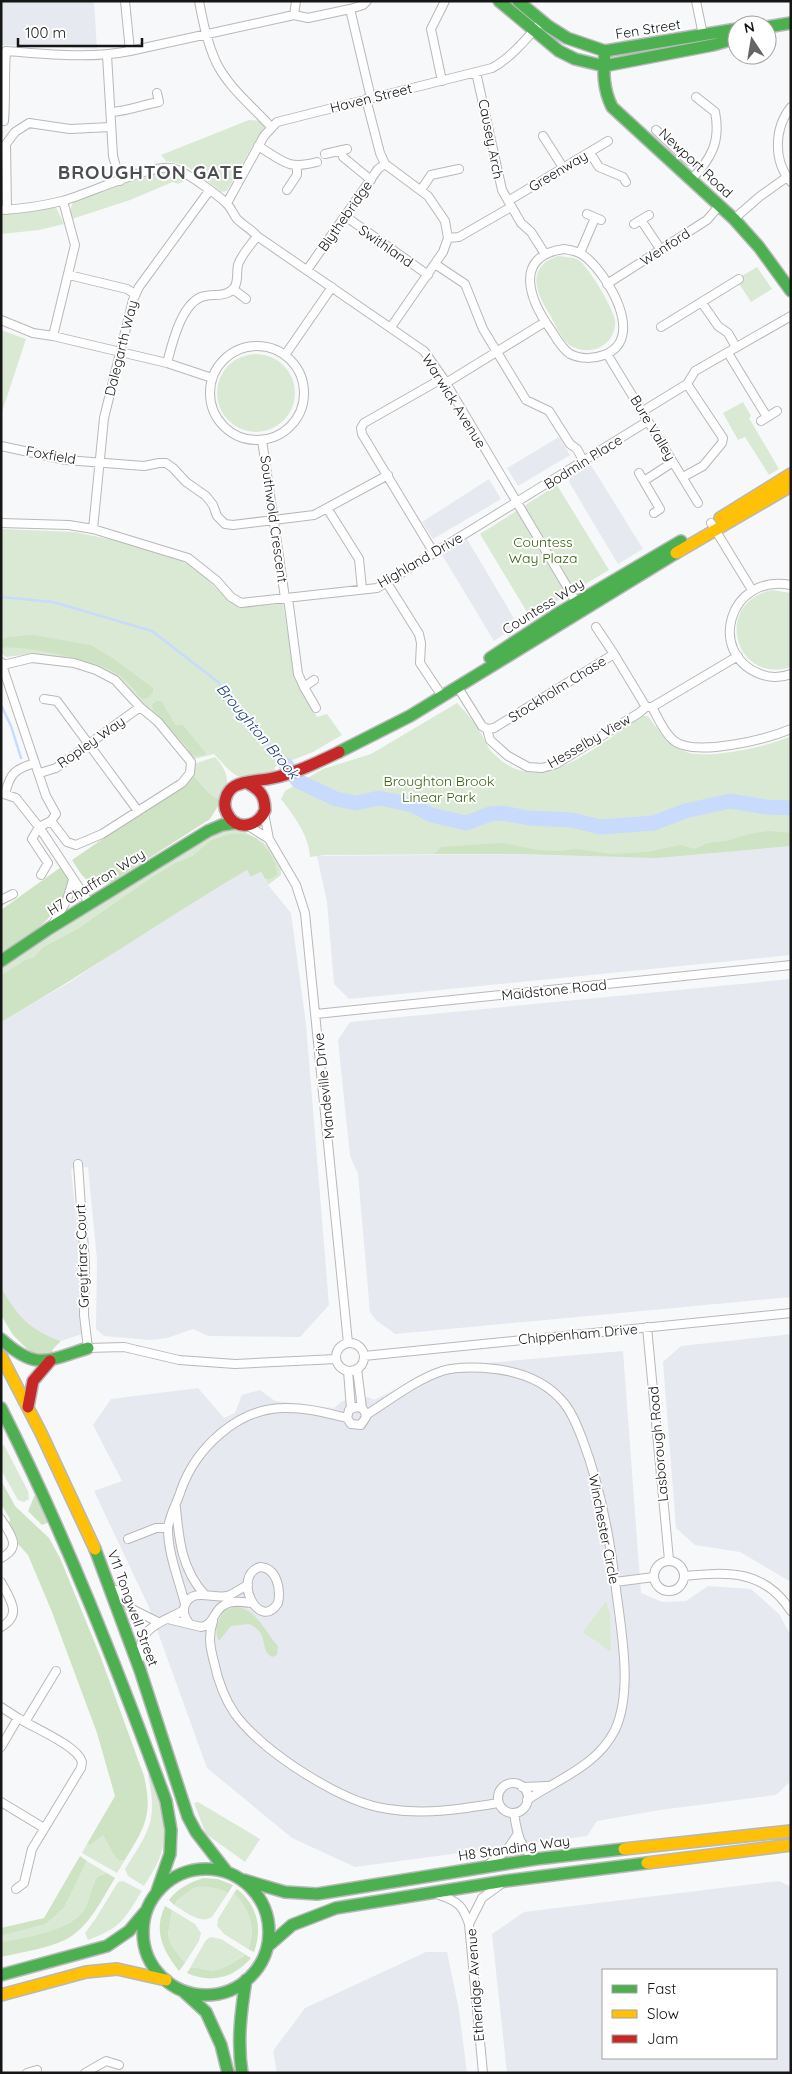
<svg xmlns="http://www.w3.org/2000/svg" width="792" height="2074" font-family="Quicksand,sans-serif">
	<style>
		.built { fill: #e7e9f0; fill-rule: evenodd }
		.green { fill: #dae9d4 }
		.forest { fill: #cee3c3 }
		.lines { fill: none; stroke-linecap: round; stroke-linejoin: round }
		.stream { stroke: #c8dbfd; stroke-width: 2.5 }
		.river { stroke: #c8dbfd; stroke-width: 15 }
		.street-casing { stroke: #b8b8ba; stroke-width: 10 }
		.fast-casing { stroke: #b8b8ba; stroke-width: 14 }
		.slow-casing { stroke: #b8b8ba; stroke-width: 14 }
		.jam-casing { stroke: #b8b8ba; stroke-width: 14 }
		.street { stroke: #fefefe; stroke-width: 8 }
		.fast { stroke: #4caf50; stroke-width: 11 }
		.slow { stroke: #ffc107; stroke-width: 11 }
		.jam { stroke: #c62828; stroke-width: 11 }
		.labels { text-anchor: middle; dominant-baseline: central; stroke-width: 4; stroke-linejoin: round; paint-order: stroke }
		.street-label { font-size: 14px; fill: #161617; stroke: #fff }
		.park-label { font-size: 14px; fill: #345f0b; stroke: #fff }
		.water-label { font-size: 15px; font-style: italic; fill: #1a3d7f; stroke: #fff }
		.district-label { font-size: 19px; font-weight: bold; letter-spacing: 1px; fill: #4d4e52; stroke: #fff }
	</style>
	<rect width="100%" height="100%" fill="#f7f8fa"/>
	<!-- built -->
	<path class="built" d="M1,1h93l3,48 -96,-4z
		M559,437l11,18 -52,31 -11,-18z
		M591,465l52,84 -25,15 -49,-82 2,-5z
		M489,479l12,20 -68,40 -11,-17z
		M467,539l51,86 -24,16 -52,-86z
		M791,846v109l-442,44 -15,-15 -7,-82 -10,-46 206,-2 134,4z
		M247,870l5,7 9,-5 7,13 23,28 15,111 23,281 -29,32 -92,-1 -15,-7 -26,9 -17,2 -46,-4 -8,-7 1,-69 -9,-93 -17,2 10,97 1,68 -21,7 -16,-5 -19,-12 -12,-14 -13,-22v-266l69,-40 107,-71z
		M791,979v318l-396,37 -19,-14 -6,-8 -12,-138 -8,-18 -12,-116 12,-18z
		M791,1334v248l-51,-30 -45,-7 -19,-17 -13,-166 18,-16z
		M623,1351l18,242 21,9 24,-1 22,-15 43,3 28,25 12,22v145l-15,14 -116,15 -63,11 -10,15 -232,31 -63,-29 -85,-70 -59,-163 -54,-114 28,-10 -29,-56 18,-26 87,-11 26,30 11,-5 7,-18 18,-5 15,11 59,7 8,-7 26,-4 6,3 67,-33z
		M779,1881l12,6v186h-284l-15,-139 32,-22zM603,1970h173v88h-173z
		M426,1952h21l12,58 8,63h-190l-4,-22 32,-43z"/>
	<!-- green -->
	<path class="green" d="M249,120l14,1 3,5 -12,17 -27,48 -5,1 -37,-27 -19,-4 -5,-6z
		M167,171l10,3 7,7 -6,3 -5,-2 -43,18 -58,19 -2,-9 3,-8 72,-27z
		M56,207l8,17 -25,6 -38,4v-20z
		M558,256c6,1 13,1 19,3 11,6 36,49 38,61 1,9 -3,19 -10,24 -11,9 -29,8 -39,-2 -6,-7 -11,-18 -16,-27 -13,-21 -26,-47 8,-59z
		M757,267l15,22 -21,13 -13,-20 2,-5z
		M1,330l25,9 -25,76z
		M217 393a39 39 0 1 1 78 0a39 39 0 1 1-78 0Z
		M743,402l8,14 -2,2 30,51 -10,6 -24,-38 -7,3 -15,-27z
		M557,485l52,85 -79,47 -50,-83z
		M1,529l74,3 52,11 46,14 15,7 12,8 28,28 3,-3 5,4 31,-1 1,5 15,-2 11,71 23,43 10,-3 15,21 -29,17 -38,15 -1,6c-38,7 -34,9 -60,-19l-24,6 -73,-82 -45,-18 -40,-6 -26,3 -5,-4z
		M772,590l19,3v74c-56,18 -79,-64 -19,-77z
		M457,703c9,9 17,19 24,30 4,8 7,16 14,22 47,47 107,-15 148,-39h5c10,14 19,27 36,35 19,10 87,-5 107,-15v110l-134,12 -134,-4 -198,1 -15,2c-1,-22 -16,-41 -29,-58l4,-8 38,-22 48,-15z
		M215,757c7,7 15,20 11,31 -2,4 -5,7 -7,11l-9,-5 -17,-19 1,-11z
		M233,828c21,6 50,22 48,47l-13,10 -3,-6h5l-11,-38 -14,-7h-16l-18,6 -19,16 -17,7 -23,14 -75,52 -34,18 -9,10 -9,3 -24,15v-7l27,-18 189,-119z
		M1,1444l3,1 24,46 1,8 -5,3 -6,-2 -17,-30z
		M606,1601l4,13 1,38 -28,-20z
		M150,1774c10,28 21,59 8,88 -4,8 -9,16 -14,24l-16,-10 -3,-7c24,-38 33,-48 23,-94z
		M198,1802l62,37 -15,23 -39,-28 -12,-31z
		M103,1834c6,10 8,19 16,27l6,-1 -8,13 -35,-20 5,-9 3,1z
		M87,1861l20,12 -10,4c-5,9 -7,20 -11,30 -13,24 -60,30 -85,35v-6l45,-12 18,-16z
		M123,1881l19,10c-19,30 -20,36 -54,49l-3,-7 11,-15 22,-36z
		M201,1886h10l17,7 -16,24c-12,8 -27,-6 -38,-12l12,-13z
		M234,1893c15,17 23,34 14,56l-24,-15 -7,-8 1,-7z
		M172,1910l23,14 6,9 -2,8 -14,22 -14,-18 -3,-10z
		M211,1937l10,2 30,19 -7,-3c-8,5 -19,14 -29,15 -9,2 -16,-4 -25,-2l16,-28z"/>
	<!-- forest -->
	<path class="forest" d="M32,635l59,10 20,12 42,31v4l-5,6 -6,1c-8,-9 -17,-22 -28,-27 -21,-12 -89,-27 -113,-24v-8l7,-3z
		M156,701h5l15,25 6,-2 23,28v3l-17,1 -1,-3 2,-3 -3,-4 -33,-36 -1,-5z
		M193,775l17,19 9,5 -1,7 -8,13 -100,64c-22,5 -27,-6 -38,-23l114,-78z
		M769,831l22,2v13l-134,12 -134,-4h-89l7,-7 62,-4 35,7 22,1 15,-2 38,5 34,-2 34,-7 13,4 14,-6 19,-2 22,-7z
		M229,834c5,0 11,-1 16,0 17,4 32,24 32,41l-7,4h-5l-4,-7 -10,5 -4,-7c-83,49 -162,104 -246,152v-47l24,-15 9,-3 9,-10 34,-18 75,-52 23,-14 17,-7 19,-16z
		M61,867l8,13c-10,40 -36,51 -68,74v-44z
		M1,1288c17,28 28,42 60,53l-8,8 -1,6 -21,-2 -18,-18 -12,-20z
		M1,1480l14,26 34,32 11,20 41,100 43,118c9,39 1,51 -19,84l-6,1c-8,-8 -10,-17 -16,-26l-13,10 -3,-1 28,-48 -18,-63 -45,-121 -24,-57 -10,-11 -1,-7 -8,-14 1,-4 -9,-15z
		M37,1490l15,31 -10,4 -14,-14z
		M238,1607c20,4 27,25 40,39l-1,9 -5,2c-14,-8 -1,-23 -23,-33l-18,2 -12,15c-6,-11 -1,-22 7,-32z
		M80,1856l7,5 -23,47 -18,16 -45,12v-8l43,-10z
		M107,1873l8,5c-13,21 -26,50 -50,62 -19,9 -43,12 -64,17v-15c25,-5 72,-11 85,-35 4,-10 6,-21 11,-30z
		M203,1878l15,1 15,6 -5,8c-23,-11 -37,-9 -54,12l-5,-5c9,-12 20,-17 34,-22z
		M237,1889c20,16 26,39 17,63l-6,-3c9,-22 1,-39 -14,-56z
		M165,1906l7,4 -4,25 3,10 14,18 -6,8c-16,-20 -26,-40 -14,-65z
		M245,1955l6,3c-17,20 -40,26 -64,15l3,-5c9,-2 16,4 25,2 10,-1 21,-10 30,-15z"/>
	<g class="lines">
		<!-- stream -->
		<path class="stream" d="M1,597l52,5 99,29 66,51 68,83
			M1,705l10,21 10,32"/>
		<!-- river -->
		<path class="river" d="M286,765l12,16 38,18 20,4 23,-5 34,7 18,10 35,8 24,-9 12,-1 27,5 43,2 28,7 54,-4 31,-12 45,-10 36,6 25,1"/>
		<defs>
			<path id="street" d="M125,1l5,50 164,-36 14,3 42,-9 21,89
				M199,1c4,21 8,41 17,61 12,25 36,44 55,65
				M696,1l7,34
				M350,9l13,-4 4,-4
				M294,15l2,-14
				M107,55l6,101 7,25
				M476,72l26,118 19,33 10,9 14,22
				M442,81l-11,-52 14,-28
				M366,99l14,54 5,11 43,32 17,25 3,17 -5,14 -52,75
				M791,107c-17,21 -18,54 0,75
				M111,112c16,-1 31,-7 48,-10l-2,-9
				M4,121c2,-24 0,-46 2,-70 41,3 83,8 124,0
				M656,130l33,31
				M543,136l21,33
				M258,146c25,15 29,24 59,16
				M341,150l2,7 28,23
				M590,153l9,14 24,10 3,5
				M325,154l22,-5
				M691,180c20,-21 30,-38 24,-68l-19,-15
				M287,190l10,-15v-9
				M421,190l10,-15 28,-6
				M508,201l100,-60
				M227,203l37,-67 13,-14 215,-54c20,-11 35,-30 50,-47
				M1,210c21,-1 41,-4 61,-9 25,-6 93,-40 113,-32 11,3 43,26 51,34 5,4 7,11 11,16 6,6 14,10 20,17l167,115 19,27 135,227
				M7,210l-1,-66 9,-12 14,-9 41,6 41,-2
				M587,214l14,6
				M345,216l83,59
				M734,219l25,-22 28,-20
				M641,220l20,30
				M634,224l15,-9
				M448,238l11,-1 52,-30
				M564,249c9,1 17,3 24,10 21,19 58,80 16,96 -11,4 -24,4 -34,-1 -8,-5 -14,-16 -19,-24 -21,-29 -39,-74 13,-81z
				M580,253l15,-35
				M435,264l30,20 18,45 43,71 23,11 21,33 7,5 7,13
				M307,270l71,-101 7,-5
				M69,275l58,14 8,5
				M607,284l100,-64 12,-14
				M233,289l13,10
				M702,303l16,23 10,7 8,14
				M1,320l32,13 20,3 114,27 45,15
				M661,327l78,-48
				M53,336l22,-91 -12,-44
				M210 393a47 47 0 1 1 94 0a47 47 0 1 1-94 0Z
				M728,353l39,64
				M607,354l91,149
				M285,355l47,-68
				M167,363c5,-19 15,-63 38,-67 10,-2 22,1 29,-8 5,-7 2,-15 4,-23 3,-10 13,-20 19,-29
				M446,383l99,-61
				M643,411l44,-27 8,-13 96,-55
				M761,421l16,-10
				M262,440l23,158
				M1,446l65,14 78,6 15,-3h7l7,5 13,14 20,14 7,9 4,11 8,8 8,1 81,-10 74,-40
				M639,473l21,36 -6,4
				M683,477l20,-11 19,-23 1,-5 -36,-54
				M644,481l29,-19
				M327,508l32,51 3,30
				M1,523l68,2 24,4 95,29 29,23 14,16 10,6 136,-15 271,-167
				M711,523l41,67
				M93,529l11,-111 29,-118 6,-13 70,-96
				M434,553l-72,-119 -1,-6 3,-5 79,-45
				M387,583l32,51 2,9 -1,20 22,33
				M791,585c-63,-12 -84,69 -31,89 10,4 21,4 31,0
				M288,598l10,76 6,13 12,21
				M596,627l18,27
				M1,662l45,134 10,18 -5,7 16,21 9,3 26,-11 80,-51 8,-10 1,-11 -33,-40 -18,-15 -25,-27 -19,-10 -22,-7 -42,-5 -29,7
				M457,686l25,40 5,3 7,-1 120,-74 32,53h6
				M304,687l10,-7
				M44,699l13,2 81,110
				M652,707c6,11 11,24 21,33 21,18 94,-1 118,-11
				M652,707l86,-51
				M487,729l3,11 18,16 20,11 14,1 14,-4 83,-51 7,-6
				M40,773l16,-5 84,-61
				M1,793l15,5 23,29 51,77
				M5,794c5,-21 10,-25 30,-31
				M264,813l5,26 27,46 9,28 43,430
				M247,825l22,14
				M41,875l7,-12 -16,-24 7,-12 12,-6
				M1,900l12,-6
				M53,924l14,-24 6,-20
				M316,1014l475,-49
				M78,1164l7,100 -1,51 4,33 36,-1 55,13 56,4 101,-5
				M647,1327l22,233
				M336 1357a14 14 0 1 1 28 0a14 14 0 1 1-28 0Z
				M364,1356l427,-43
				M357,1369l5,39 3,4 1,5 -5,8 -10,-1 -4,-6 2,-8 7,-3 6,1
				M348,1371l3,38
				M366,1415c24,-15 49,-35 76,-44 17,-5 35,-4 53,-2 26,3 52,13 69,34 9,11 14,25 19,38 17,45 26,92 32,140 5,44 19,108 0,149 -18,36 -57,49 -88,70
				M176,1508c3,33 6,62 29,87
				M1,1519c9,15 22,28 0,39
				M128,1539l28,-11h12
				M654 1576a15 15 0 1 1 30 0a15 15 0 1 1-30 0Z
				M260,1567c17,1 21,22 18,36 -19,30 -47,-27 -18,-36z
				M684,1576c44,-4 80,-7 107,35
				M1,1582c9,17 22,33 0,45
				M615,1582l39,-5
				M116,1590l16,19 26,13
				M185,1604c-6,-24 -17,-50 -17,-75 0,-11 10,-28 13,-39 15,-42 56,-81 102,-82 22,-1 43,5 64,10
				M168,1619l33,8c14,-3 12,-16 23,-22 8,-5 19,-3 28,-2
				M213,1621c-5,15 -3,26 1,41 4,19 10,36 21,52 28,38 107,89 153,95 37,6 74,0 110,-6
				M189,1623c-4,-5 -7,-11 -4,-18 7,-18 28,-6 42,-9 7,-2 14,-8 21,-11
				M140,1658c-2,-32 21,-35 44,-48
				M1,1707l17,11
				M25,1722l31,-51
				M1,1747l17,-29c16,10 60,28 64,44l-1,6 -49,81 -8,34 -8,6
				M498 1798a15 15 0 1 1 30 0a15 15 0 1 1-30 0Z
				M522,1787l26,-1
				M1,1802l43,26
				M514,1813c3,20 5,34 22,46
				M490,1863l17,-13 10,-15
				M439,1895c19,6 24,11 30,29
				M27,2073l10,-3
				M85,2073l21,-12 13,4
				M483,2073l-14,-149 13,-26 18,-13"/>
			<path id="fast" d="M499,1l60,50 16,8 29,7 109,-21 24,-7
				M518,1l30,25 19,12 38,13 132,-22
				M767,27l24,-4
				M605,51c-2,20 -2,38 7,56l122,112 25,28 32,44
				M490,658l67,-44 124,-73
				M339,752l71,-36 266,-163
				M1,961l49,-33 158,-97 14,-6 14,-2
				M1,1339c35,32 46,22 87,9
				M1,1408c64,127 116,259 165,393l5,29 -1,24 -13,37
				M95,1549l45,121 48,147 8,15 31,40
				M143 1932a63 63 0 1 1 126 0a63 63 0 1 1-126 0Z
				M244,1880l41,12 32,2 219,-35 88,-10
				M268,1946l24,-21 44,-17 169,-27 142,-18
				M1,1975l106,-29 22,-15 16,-19
				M183,1991l23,21 15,33 7,28
				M242,2073c-5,-32 -1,-62 4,-93"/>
			<path id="slow" d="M720,518l71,-44
				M676,553l115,-67
				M1,1356l40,77 54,116
				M624,1849l167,-18
				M647,1863l144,-18
				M1,1995l85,-23 31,-3 49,11"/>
			<path id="jam" d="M249,784c11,6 16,12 16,26 -7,17 -29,22 -38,3 -5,-9 -1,-22 8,-27 11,-6 26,-5 38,-8 23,-5 45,-16 66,-26
				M28,1407l5,-26 17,-20"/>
		</defs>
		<!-- street casing -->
		<use href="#street" class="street-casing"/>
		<!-- fast casing -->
		<use href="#fast" class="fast-casing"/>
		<!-- slow casing -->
		<use href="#slow" class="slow-casing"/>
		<!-- jam casing -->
		<use href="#jam" class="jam-casing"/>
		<!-- street -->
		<use href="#street" class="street"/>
		<!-- fast -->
		<use href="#fast" class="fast"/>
		<!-- slow -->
		<use href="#slow" class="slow"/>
		<!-- jam -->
		<use href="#jam" class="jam"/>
	</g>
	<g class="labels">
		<!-- street labels -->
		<g class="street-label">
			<text transform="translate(648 29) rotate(-9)">Fen Street</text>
			<text transform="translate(371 98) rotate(-14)">Haven Street</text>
			<text transform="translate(491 139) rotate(79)">Causey Arch</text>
			<text transform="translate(696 163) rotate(43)">Newport Road</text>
			<text transform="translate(558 171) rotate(-31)">Greenway</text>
			<text transform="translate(345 216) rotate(-55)">Blythebridge</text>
			<text transform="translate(386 246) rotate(35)">Swithland</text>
			<text transform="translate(665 247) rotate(-33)">Wenford</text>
			<text transform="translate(121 348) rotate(-76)">Dalegarth Way</text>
			<text transform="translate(454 401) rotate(58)">Warwick Avenue</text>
			<text transform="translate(653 428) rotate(59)">Bure Valley</text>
			<text transform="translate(51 455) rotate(10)">Foxfield</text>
			<text transform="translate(583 462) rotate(-32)">Bodmin Place</text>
			<text transform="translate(274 519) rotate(82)">Southwold Crescent</text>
			<text transform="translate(420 560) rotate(-30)">Highland Drive</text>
			<text transform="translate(543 606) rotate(-32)">Countess Way</text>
			<text transform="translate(557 689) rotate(-32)">Stockholm Chase</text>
			<text transform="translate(589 741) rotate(-30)">Hesselby View</text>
			<text transform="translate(91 742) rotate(-35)">Ropley Way</text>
			<text transform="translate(96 882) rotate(-32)">H7 Chaffron Way</text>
			<text transform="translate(554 990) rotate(-6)">Maidstone Road</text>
			<text transform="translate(324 1086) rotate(-96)">Mandeville Drive</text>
			<text transform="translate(82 1256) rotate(-92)">Greyfriars Court</text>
			<text transform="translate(578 1334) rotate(-5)">Chippenham Drive</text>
			<text transform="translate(658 1444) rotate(-95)">Lasborough Road</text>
			<text transform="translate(604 1529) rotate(79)">Winchester Circle</text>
			<text transform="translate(133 1608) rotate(70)">V11 Tongwell Street</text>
			<text transform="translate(514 1848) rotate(-8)">H8 Standing Way</text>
			<text transform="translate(475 1985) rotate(-94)">Etheridge Avenue</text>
		</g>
		<!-- park labels -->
		<g class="park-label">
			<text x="543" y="542">Countess<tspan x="543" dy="16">Way Plaza</tspan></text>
			<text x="439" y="781">Broughton Brook<tspan x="439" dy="16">Linear Park</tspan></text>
		</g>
		<!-- water labels -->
		<g class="water-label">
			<text transform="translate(258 731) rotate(50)">Broughton Brook</text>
		</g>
		<!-- district labels -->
		<g class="district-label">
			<text x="151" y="172">BROUGHTON GATE</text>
		</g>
	</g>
	<!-- border -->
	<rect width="792" height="2074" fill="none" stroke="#161617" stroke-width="5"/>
	<!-- legend -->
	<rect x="602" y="1969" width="175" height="90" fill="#ffffff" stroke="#a2a2a2"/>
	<rect x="612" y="1985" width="25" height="8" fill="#4caf50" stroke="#a2a2a2"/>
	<text x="647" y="1994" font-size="15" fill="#161617">Fast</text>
	<rect x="612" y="2010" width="25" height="8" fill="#ffc107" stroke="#a2a2a2"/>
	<text x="647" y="2019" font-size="15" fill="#161617">Slow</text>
	<rect x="612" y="2035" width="25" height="8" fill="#c62828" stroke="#a2a2a2"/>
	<text x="647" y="2044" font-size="15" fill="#161617">Jam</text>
	<!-- north arrow -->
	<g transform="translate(752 40) rotate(348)"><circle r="24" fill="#ffffff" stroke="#a2a2a2"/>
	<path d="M0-4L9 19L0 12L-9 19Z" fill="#656566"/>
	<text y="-8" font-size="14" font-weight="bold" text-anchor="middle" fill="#161617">N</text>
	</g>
	<!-- scale -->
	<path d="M18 38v8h124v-8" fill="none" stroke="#161617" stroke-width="2.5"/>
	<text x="25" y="38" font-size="15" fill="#161617" stroke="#ffffff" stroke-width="4" paint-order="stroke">100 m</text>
</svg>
